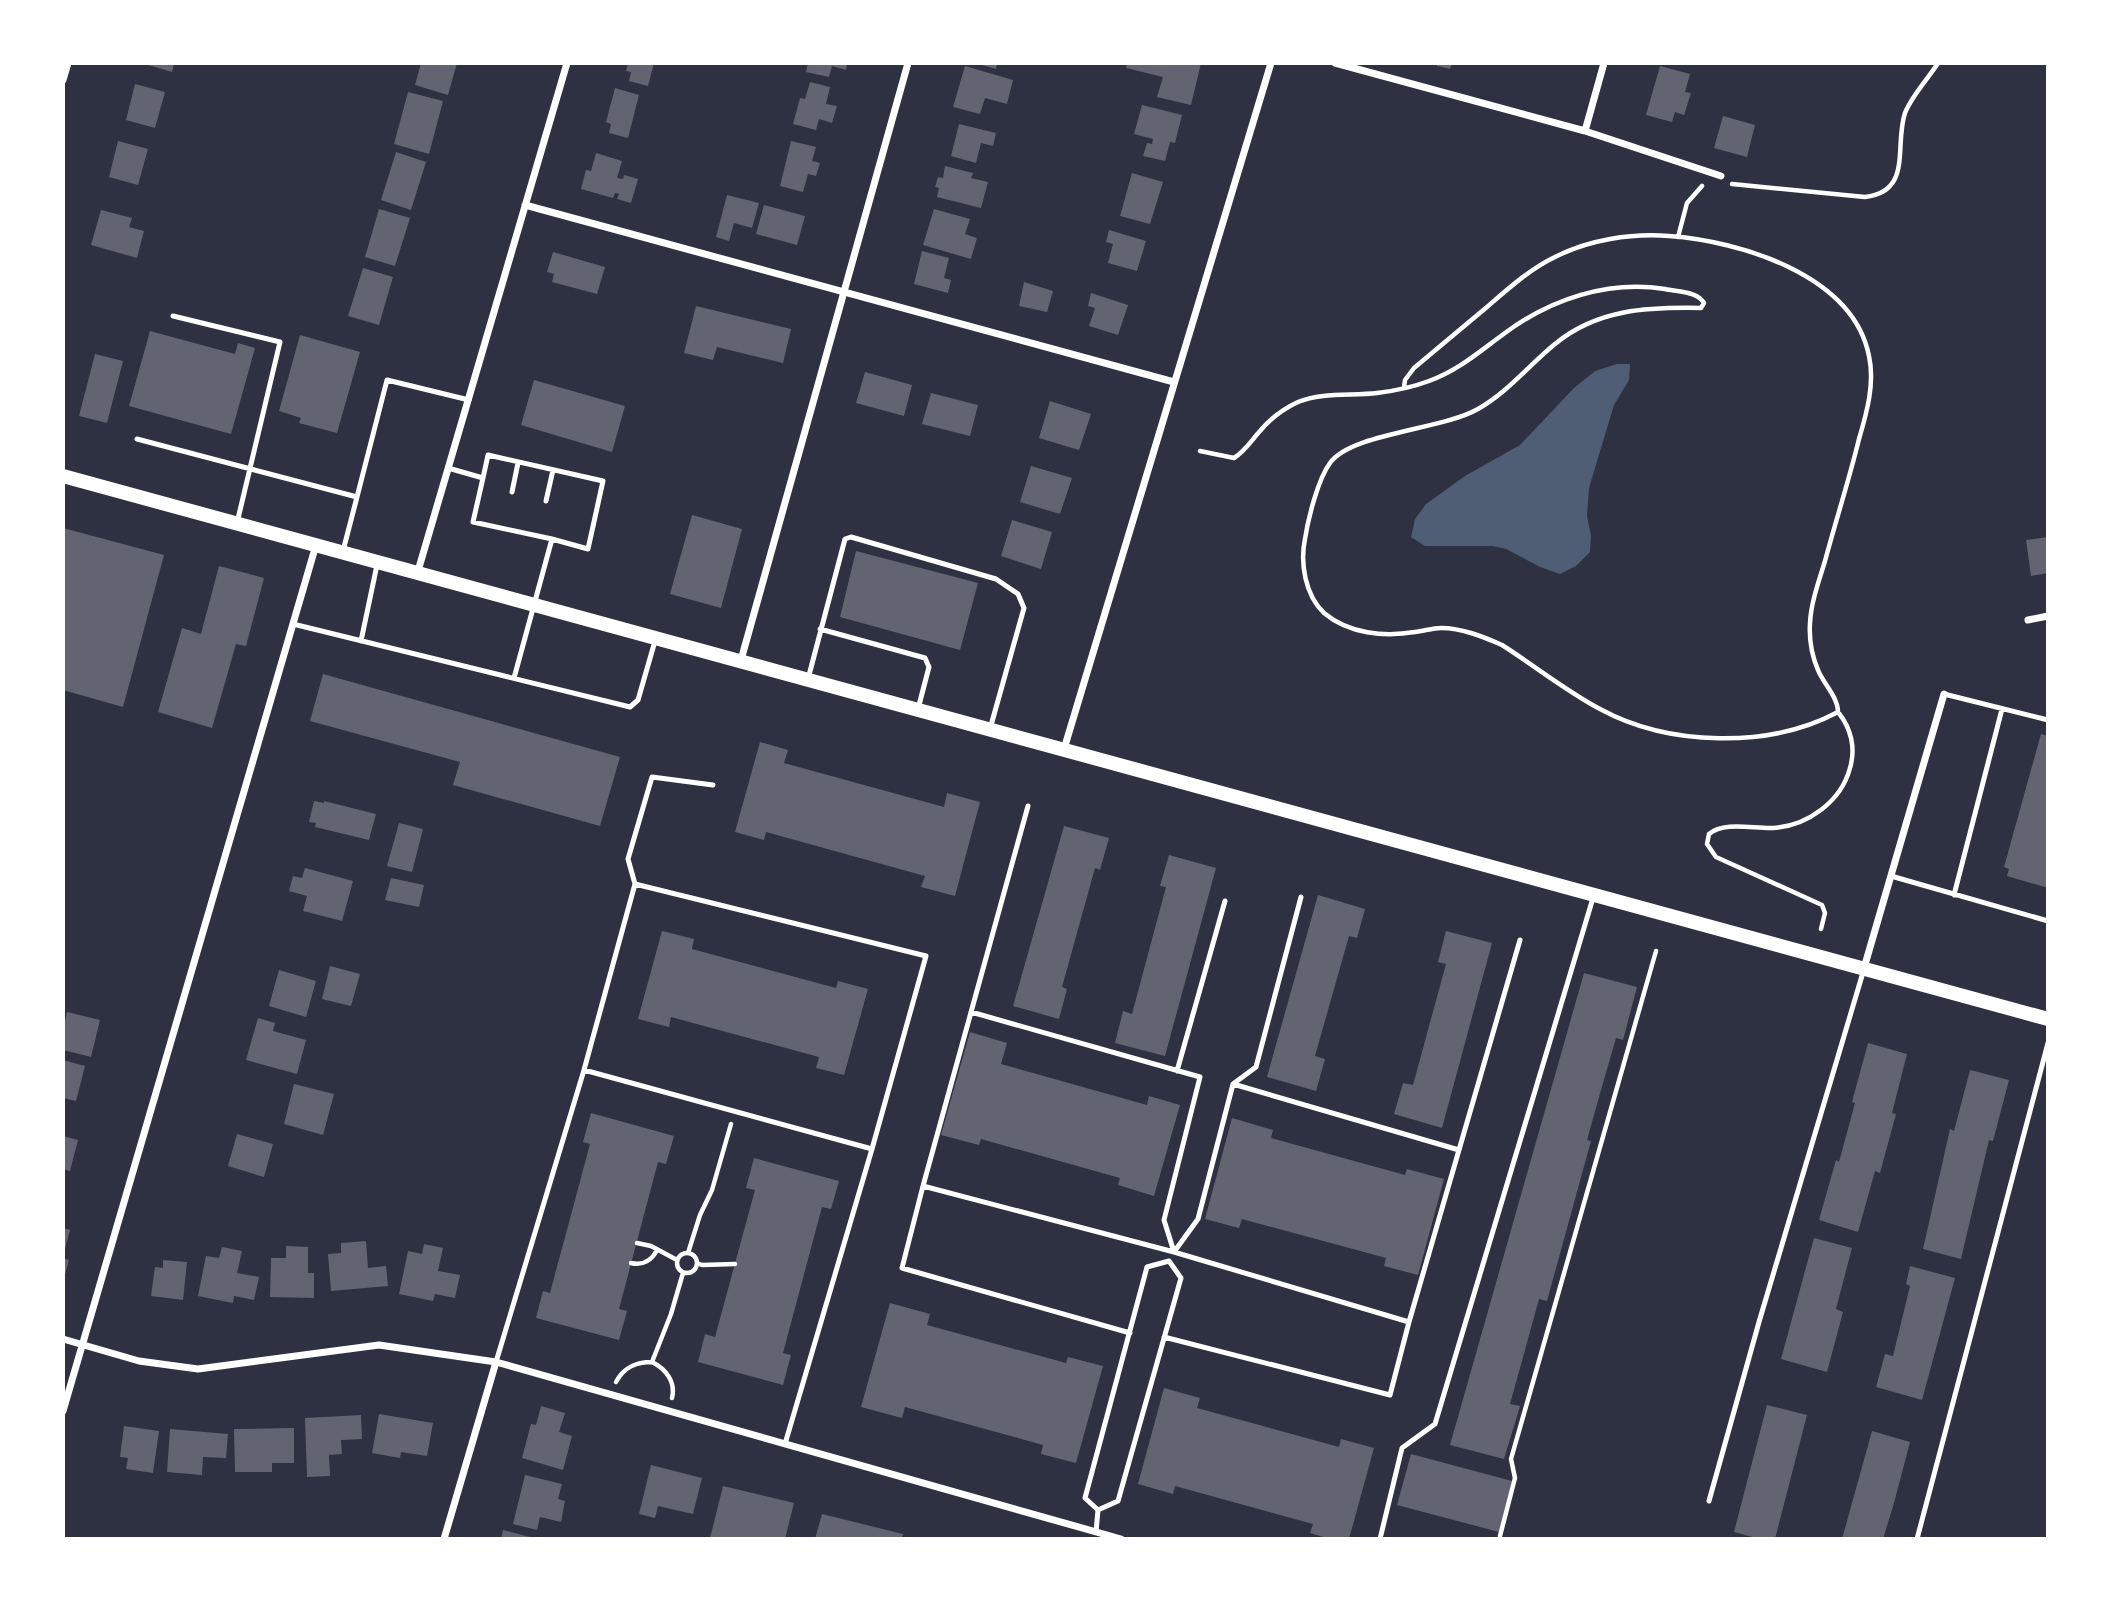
<svg xmlns="http://www.w3.org/2000/svg" width="2111" height="1602" font-family="Mulish,sans-serif">
	<style>
		.water { fill: #4f5d75 }
		.building { fill: #626471 }
		.lines { fill: none; stroke-linecap: round; stroke-linejoin: round }
		.path { stroke: #fff; stroke-width: 4.5 }
		.service { stroke: #fff; stroke-width: 5 }
		.minor { stroke: #fff; stroke-width: 7 }
		.secondary { stroke: #fff; stroke-width: 14 }
	</style>
	<rect width="100%" height="100%" fill="#2d3142"/>
	<!-- water -->
	<path class="water" d="M1617,364h13l-1,16 -15,25 -25,83 -2,28 4,20 -1,16 -14,14 -16,8 -20,-7 -34,-18 -13,-3h-68l-14,-9 4,-18 11,-15 39,-28 55,-31 54,-57 21,-17z"/>
	<!-- building -->
	<path class="building" d="M142,63h32l-2,9z
		M421,63h36l-9,32 -33,-10z
		M628,63h26l-6,23 -19,-5 2,-9 -5,-1z
		M808,63h39l-1,7 -14,-4 -3,11 -23,-5z
		M976,63h21l-1,6z
		M1127,63h74l-10,42 -34,-8 6,-20 -37,-9z
		M1437,63h15l-2,6 -13,-3z
		M965,66l48,14 -6,24 -22,-6 -5,16 -27,-7z
		M1660,66l30,8 -5,18 6,1 -7,22 -9,-3 -3,10 -26,-7z
		M810,82l20,5 -4,17 11,2 -5,17 -13,-4 -3,11 -23,-6 7,-26 5,1z
		M135,84l30,8 -10,36 -29,-8z
		M615,88l24,7 -11,43 -19,-5 2,-9 -5,-2z
		M408,92l35,9 -14,53 -35,-10z
		M1142,105l40,10 -7,28 -5,-1 -5,19 -22,-5 4,-13 5,1 1,-5 -19,-5z
		M1723,116l32,9 -8,32 -33,-9z
		M959,124l37,9 -3,13 -12,-3 -5,20 -25,-7z
		M118,141l30,8 -10,36 -29,-8z
		M791,141l25,6 -4,14 8,2 -4,13 -8,-2 -5,18 -23,-6z
		M396,152l30,10 -15,48 -30,-10z
		M596,153l26,8 -5,17 6,1 1,-4 14,4 -7,24 -14,-4 2,-5 -4,-1 -2,5 -32,-9 5,-19 5,1z
		M945,166l28,7 -2,5 17,4 -7,26 -44,-11 2,-9 -4,-1 3,-10 5,1z
		M1132,173l31,9 -13,42 -30,-8z
		M727,195l32,8 -7,25 -18,-5 -5,18 -13,-4z
		M764,205l41,11 -8,29 -41,-11z
		M379,209l31,9 -15,48 -30,-9z
		M934,209l36,10 -5,15 12,4 -6,21 -48,-14z
		M101,210l31,8 -3,9 15,4 -7,27 -46,-13z
		M1109,230l37,11 -9,30 -29,-8 5,-19 -7,-2z
		M922,251l27,7 -5,20 7,2 -3,13 -34,-9z
		M553,252l52,15 -8,27 -45,-12 2,-8 -7,-2z
		M363,268l30,9 -14,48 -31,-9z
		M1024,282l29,9 -6,21 -28,-6z
		M1091,293l37,12 -10,30 -29,-9 6,-18 -7,-2z
		M696,306l95,23 -8,34 -66,-16 -4,13 -29,-7z
		M150,331l85,23 3,-11 17,5 -24,86 -102,-28z
		M300,335l60,17 -23,81 -38,-10 2,-5 -22,-7z
		M95,354l28,7 -16,62 -28,-7z
		M865,372l47,13 -8,31 -48,-13z
		M534,380l91,26 -13,46 -91,-27z
		M931,393l47,12 -8,31 -48,-12z
		M1050,401l41,13 -12,36 -40,-12z
		M1031,466l41,12 -12,36 -40,-12z
		M692,515l50,14 -21,79 -51,-14z
		M1012,520l40,12 -11,37 -40,-13z
		M63,528l101,27 -41,152 -60,-17z
		M2048,537v36l-17,3 -5,-36z
		M856,551l122,32 -18,67 -120,-33z
		M219,566l45,12 -18,68 -10,-2 -24,84 -54,-16 24,-84 19,6z
		M323,674l297,83 -20,69 -147,-41 7,-23 -150,-41z
		M2041,734l7,2v152l-41,-12 2,-7 -5,-2z
		M760,742l28,8 -4,13 160,44 3,-14 33,9 -25,94 -34,-9 4,-11 -159,-44 -2,8 -29,-8z
		M314,801l10,2v-2l52,13 -7,26 -54,-13 1,-4 -7,-1z
		M399,823l24,6 -11,43 -25,-6z
		M1064,826l45,12 -9,32 -5,-2 -33,119 5,2 -8,30 -46,-13z
		M1169,855l47,13 -51,188 -50,-13 8,-32 9,3 34,-127 -6,-1z
		M305,868l48,13 -11,40 -39,-10 4,-15 -18,-5 4,-15 9,2z
		M391,878l33,7 -5,22 -34,-7z
		M1318,895l47,14 -8,29 -8,-2 -34,120 10,3 -9,32 -49,-14z
		M662,931l32,8 -2,10 144,39 2,-7 30,8 -24,86 -28,-7 3,-11 -148,-40 -2,10 -31,-8z
		M1446,931l46,12 -50,185 -48,-14 9,-31 10,2 33,-121 -8,-2z
		M330,966l30,8 -9,32 -29,-7z
		M279,970l37,11 -10,36 -37,-11z
		M1584,973l53,14 -14,53 -7,-2 -15,52 -14,50 4,1 -44,160 -8,-2 -14,51 -15,54 10,2 -16,53 -54,-14z
		M67,1012l33,8 -9,37 -28,-7v-20z
		M258,1018l17,5 -2,8 33,9 -9,34 -51,-14z
		M970,1032l37,11 -6,21 146,41 2,-9 31,9 -26,91 -36,-11 2,-7 -139,-39 -2,6 -38,-10z
		M1868,1043l39,11 -15,59 4,1 -16,59 -5,-2 -17,61 -39,-12 17,-60 3,2 16,-59 -3,-1z
		M63,1060l22,6 -9,35 -13,-3z
		M1970,1070l39,10 -16,61 -4,-1 -28,119 -38,-10 27,-120 4,2z
		M294,1084l40,10 -11,41 -39,-11z
		M591,1113l83,23 -8,28 -8,-2 -39,147 8,2 -8,29 -83,-22 7,-27 7,2 40,-149 -7,-2z
		M1232,1118l41,12 -2,8 134,37 2,-6 37,10 -26,96 -34,-9 2,-8 -144,-39 -3,9 -34,-9z
		M237,1134l36,10 -9,33 -36,-11z
		M63,1136l15,4 -8,31 -7,-2z
		M754,1158l85,23 -8,28 -9,-2 -39,146 8,2 -8,30 -85,-23 7,-28 10,3 40,-147 -9,-2z
		M63,1228l7,2 -6,22h-1z
		M1814,1238l38,10 -16,61 7,3 -16,60 -46,-13z
		M366,1241l2,27 18,-2 2,20 -57,5 -3,-37 13,-1v-10z
		M424,1244l19,4 -5,23 22,4 -5,23 -20,-4 -2,7 -34,-7 9,-43 14,3z
		M286,1246l22,1v26h6v25l-44,-1 1,-39h15z
		M222,1247l20,4 -5,22 22,4 -5,23 -20,-4 -1,7 -35,-7 8,-40 13,2z
		M63,1258l6,2 -5,18h-1z
		M163,1260l24,2 -4,38 -32,-4 4,-29 8,1z
		M1910,1266l45,12 -33,122 -46,-13 9,-33 8,2 17,-70 -4,-2z
		M890,1303l40,11 -3,11 139,38 2,-6 35,9 -27,97 -35,-9 2,-9 -138,-38 -3,11 -41,-11z
		M1164,1388l36,10 -3,10 142,39 2,-8 33,9 -25,91h-19l-20,-6 3,-9 -138,-38 -2,8 -35,-10z
		M1767,1405l40,10 -32,124h-15l-26,-7z
		M541,1406l24,7 -6,19 13,4 -9,34 -41,-12 9,-34 5,1z
		M379,1414l54,9 -6,33 -26,-4 -1,6 -28,-5z
		M361,1415l1,24 -21,1 1,14 -13,1 1,21 -23,1 -2,-59z
		M124,1426l35,5 -6,42 -27,-4 2,-11 -8,-1z
		M294,1428v35h-22v9h-37l-1,-43z
		M170,1429l58,5 -2,24 -23,-1 -1,18 -35,-3z
		M1872,1431l38,11 -16,61 -11,36h-41z
		M1411,1454l101,27 -13,51 -102,-27z
		M651,1465l51,13 -9,36 -35,-8 -3,12 -16,-4z
		M525,1475l37,9 -4,15 7,2 -4,21 -21,-5 -3,13 -24,-6z
		M723,1486l71,17 -9,36 -75,-1z
		M822,1514l81,20 -1,5h-87z
		M503,1530l31,8v1h-33z"/>
	<g class="lines">
		<!-- path -->
		<path class="path" d="M1732,184l133,13c48,-5 29,-52 40,-84 7,-18 23,-34 33,-50
			M1678,237l9,-34 15,-17
			M1200,451l34,7c11,-7 17,-17 26,-27 10,-12 23,-22 38,-29 23,-10 54,-6 79,-9 17,-2 36,-6 52,-12 30,-11 51,-30 76,-48 46,-34 103,-53 160,-44 13,3 32,2 39,14l-3,5c-53,-1 -104,1 -146,36 -27,22 -47,48 -77,65 -37,21 -126,24 -148,54 -12,16 -22,56 -25,76 -5,24 0,56 19,74 25,21 60,24 91,19 9,-1 18,-4 26,-4 21,0 43,9 61,17 33,21 64,46 98,64 68,37 169,40 238,3 0,-15 -15,-29 -20,-42 -6,-14 -9,-32 -8,-47 1,-21 9,-42 15,-62 11,-41 24,-81 34,-122 8,-27 16,-56 10,-83 -16,-81 -129,-115 -200,-120 -38,-3 -81,4 -114,21 -25,12 -46,31 -68,50 -24,20 -49,41 -73,61l-9,12 -1,7
			M1821,929l4,-16 -3,-8 -106,-48 -9,-13 2,-10c15,-13 45,-5 64,-6 34,-2 68,-26 77,-60 6,-20 1,-40 -12,-56
			M637,1243l14,3 26,14
			M677 1263a10 10 0 1 1 20 0a10 10 0 1 1-20 0Z
			M688,1253l12,-38 12,-25 19,-66
			M631,1263c12,3 21,-3 26,-13
			M697,1263l5,2 33,-1
			M616,1382c8,-15 20,-20 36,-20
			M672,1398c4,-16 -6,-29 -20,-36l19,-48 12,-41
			M1500,1536l15,-58 -4,-19 145,-508"/>
		<!-- service -->
		<path class="service" d="M173,316l107,26 -43,181
			M137,439l220,58 -14,54
			M448,468l35,10 -10,44 79,17 -38,139
			M483,478l5,-23 115,26 -15,68 -36,-10
			M512,492l6,-29
			M357,497l30,-117 82,20
			M546,501l7,-31
			M293,624l337,83 8,-7 17,-59
			M820,629l105,29 4,9 -11,42
			M361,641l16,-76
			M808,679l37,-140 6,-2 145,42 22,15 6,14 -34,121
			M1944,694l104,26
			M1028,806l-105,380 251,66 235,70 -19,73 -226,-58
			M1891,876l157,45
			M635,884l-7,-25 24,-82 61,8
			M1954,895l48,-186
			M971,1012l229,65 -36,143 10,32
			M584,1070l51,-186 291,72 -54,193 -87,295
			M1177,1071l48,-170
			M1233,1084l23,-17 45,-170
			M923,1186l-21,82 228,65
			M1174,1252l24,-33 35,-135 226,66
			M1169,1261l12,17 -63,223 -20,9 -13,-12 62,-231z
			M1409,1322l111,-382
			M496,1362l88,-292 288,79
			M1709,1501l50,-179 105,-353
			M1096,1532l2,-22
			M1380,1539l22,-91 33,-24 158,-526
			M1917,1539l131,-496"/>
		<!-- minor -->
		<path class="minor" d="M1335,63l250,68 136,45
			M63,80l5,-17
			M1585,131l19,-68
			M525,205l649,177
			M418,571l149,-508
			M2028,620l20,-4
			M741,660l167,-597
			M1064,749l207,-686
			M1864,968l80,-274
			M63,1339l76,22 59,8 181,-24 117,17 625,177
			M63,1411l253,-866
			M444,1539l52,-177"/>
		<!-- secondary -->
		<path class="secondary" d="M63,476l1985,543"/>
	</g>
	<!-- border -->
	<rect width="2111" height="1602" fill="none" stroke="#ffffff" stroke-width="130"/>
</svg>
